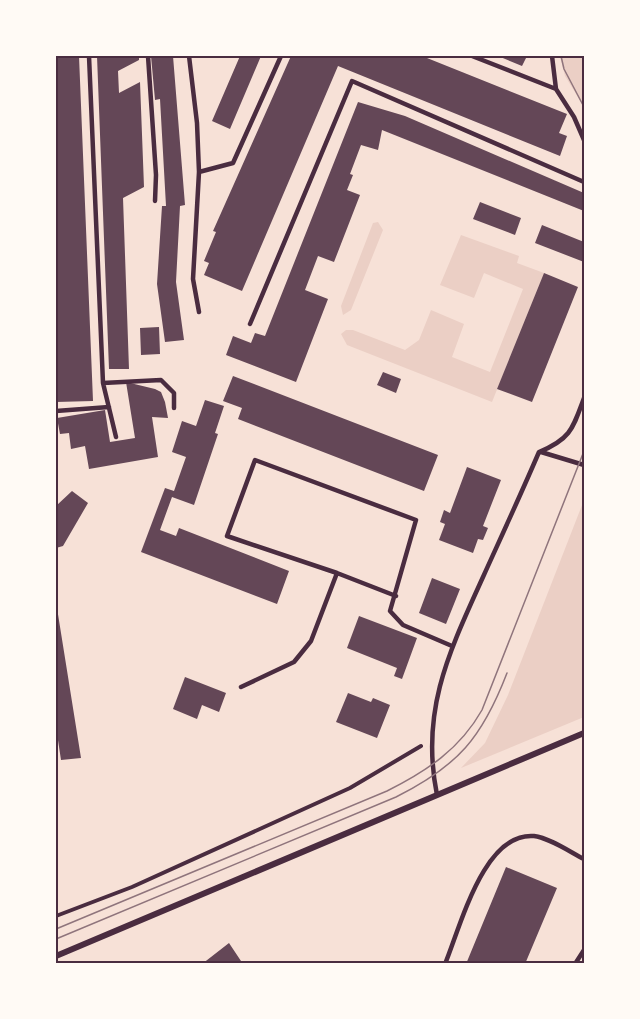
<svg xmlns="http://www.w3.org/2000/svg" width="640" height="1019" font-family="'IBM Plex Sans',sans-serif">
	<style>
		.green { fill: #ebcfc5 }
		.building { fill: #644757 }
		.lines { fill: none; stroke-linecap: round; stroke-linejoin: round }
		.path { stroke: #4a2c40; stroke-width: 4 }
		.service { stroke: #4a2c40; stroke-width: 4.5 }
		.minor { stroke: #4a2c40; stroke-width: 6 }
		.tram { stroke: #8f747c; stroke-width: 1.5 }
		.neatline { fill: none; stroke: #4a2c40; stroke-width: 2 }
	</style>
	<rect width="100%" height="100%" fill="#f7e1d7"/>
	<!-- green -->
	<path class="green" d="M560,56h24v51l-19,-31z
		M378,222l5,8 -32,80 -8,5 -2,-9 32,-83z
		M461,235l58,21 -2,7 27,10 -52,129 -145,-57 -6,-11 5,-4h7l52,20 14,-10 12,-30 33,14 -12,33 38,15 33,-83 -39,-16 -10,25 -34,-13z
		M584,500v217l-123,51 24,-25 23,-48z"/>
	<!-- building -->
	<path class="building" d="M56,56h23l14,345 -37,1z
		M97,56h42v4l-21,11 1,22 21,-11 4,105 -21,11 6,171h-20z
		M151,56h22l12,149 -5,1 -4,76 8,58 -19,2 -8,-58 5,-78h4l-6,-107 -5,1z
		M240,56h21l-31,73 -18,-8z
		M291,56h131l145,58 -8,19 8,3 -7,20 -222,-90 -96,225 -38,-16 5,-12 -5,-2 12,-29 -3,-1z
		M498,56h29l-5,10z
		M358,102l47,14 179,77v18l-202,-81 -4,20 -17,-5 -11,29 3,1 -6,15 13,5 -26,67 -16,-6 -13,34 23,9 -32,83 -70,-27 7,-19 18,7 4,-10 10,3z
		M480,202l41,16 -6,17 -42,-16z
		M542,225l42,17v20l-49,-19z
		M544,273l34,14 -46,115 -35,-13z
		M159,327l1,27 -19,1 -1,-27z
		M383,372l18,7 -5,14 -19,-8z
		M233,376l205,79 -14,36 -186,-72 4,-11 -19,-7z
		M126,382l29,7 6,3 4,10 3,16 -16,-1 6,40 -69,12 -4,-23 -14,3 -2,-16 -9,1 -3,-16 48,-8 5,32 25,-4z
		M205,400l19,6 -9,27 3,1 -24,71 -22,-8 -12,33 16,6 3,-8 110,43 -12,33 -136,-52 24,-64 9,3 12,-34 -14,-5 10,-31 14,5z
		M467,467l34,13 -18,46 5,2 -5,12 -5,-1 -5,14 -34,-13 6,-16 -5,-2 4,-12 6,3z
		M72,491l16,12 -25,43 -7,2v-42z
		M432,578l28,11 -14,35 -27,-11z
		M56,608h1l24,150 -20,2 -5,-33z
		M359,616l58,22 -15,41 -8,-3 3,-8 -50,-20z
		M185,677l41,16 -7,19 -17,-7 -5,14 -24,-10z
		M348,693l23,9 2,-4 17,7 -13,33 -41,-16z
		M506,867l51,21 -32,76h-59z
		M229,943l14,21h-41z"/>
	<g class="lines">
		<!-- path -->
		<path class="path" d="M56,916l76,-29 218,-99 71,-42"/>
		<!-- service -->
		<path class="service" d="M89,56l14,327 13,54
			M148,56l8,119 -1,26
			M189,56l8,67 2,49 34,-9 48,-107
			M472,56l84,33
			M552,56l4,33 18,28 10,23
			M199,172l-6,107 6,33
			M250,324l102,-243 232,101
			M103,383l58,-3 13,13v15
			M56,411l53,-4
			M541,452l43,13
			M396,596l-59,-23 -110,-37 28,-76 161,60 -26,91 13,14 49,21
			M241,687l53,-25 17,-21 26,-68
			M437,795c-17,-84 12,-143 46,-218 19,-42 38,-83 56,-125 32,-13 34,-24 45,-54
			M445,964c16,-39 39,-132 89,-128 16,2 36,16 50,23
			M575,964l9,-14"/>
		<!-- minor -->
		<path class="minor" d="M56,956l528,-223"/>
		<!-- tram -->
		<path class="tram" d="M561,56l3,13 20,38
			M56,929l331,-138c40,-20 73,-42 95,-81l102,-259
			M56,939l340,-142c62,-31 86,-59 111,-124"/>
	</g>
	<!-- border -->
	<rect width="640" height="1019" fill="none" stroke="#fffaf5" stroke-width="114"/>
	<rect x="57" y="57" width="526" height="905" class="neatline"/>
</svg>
